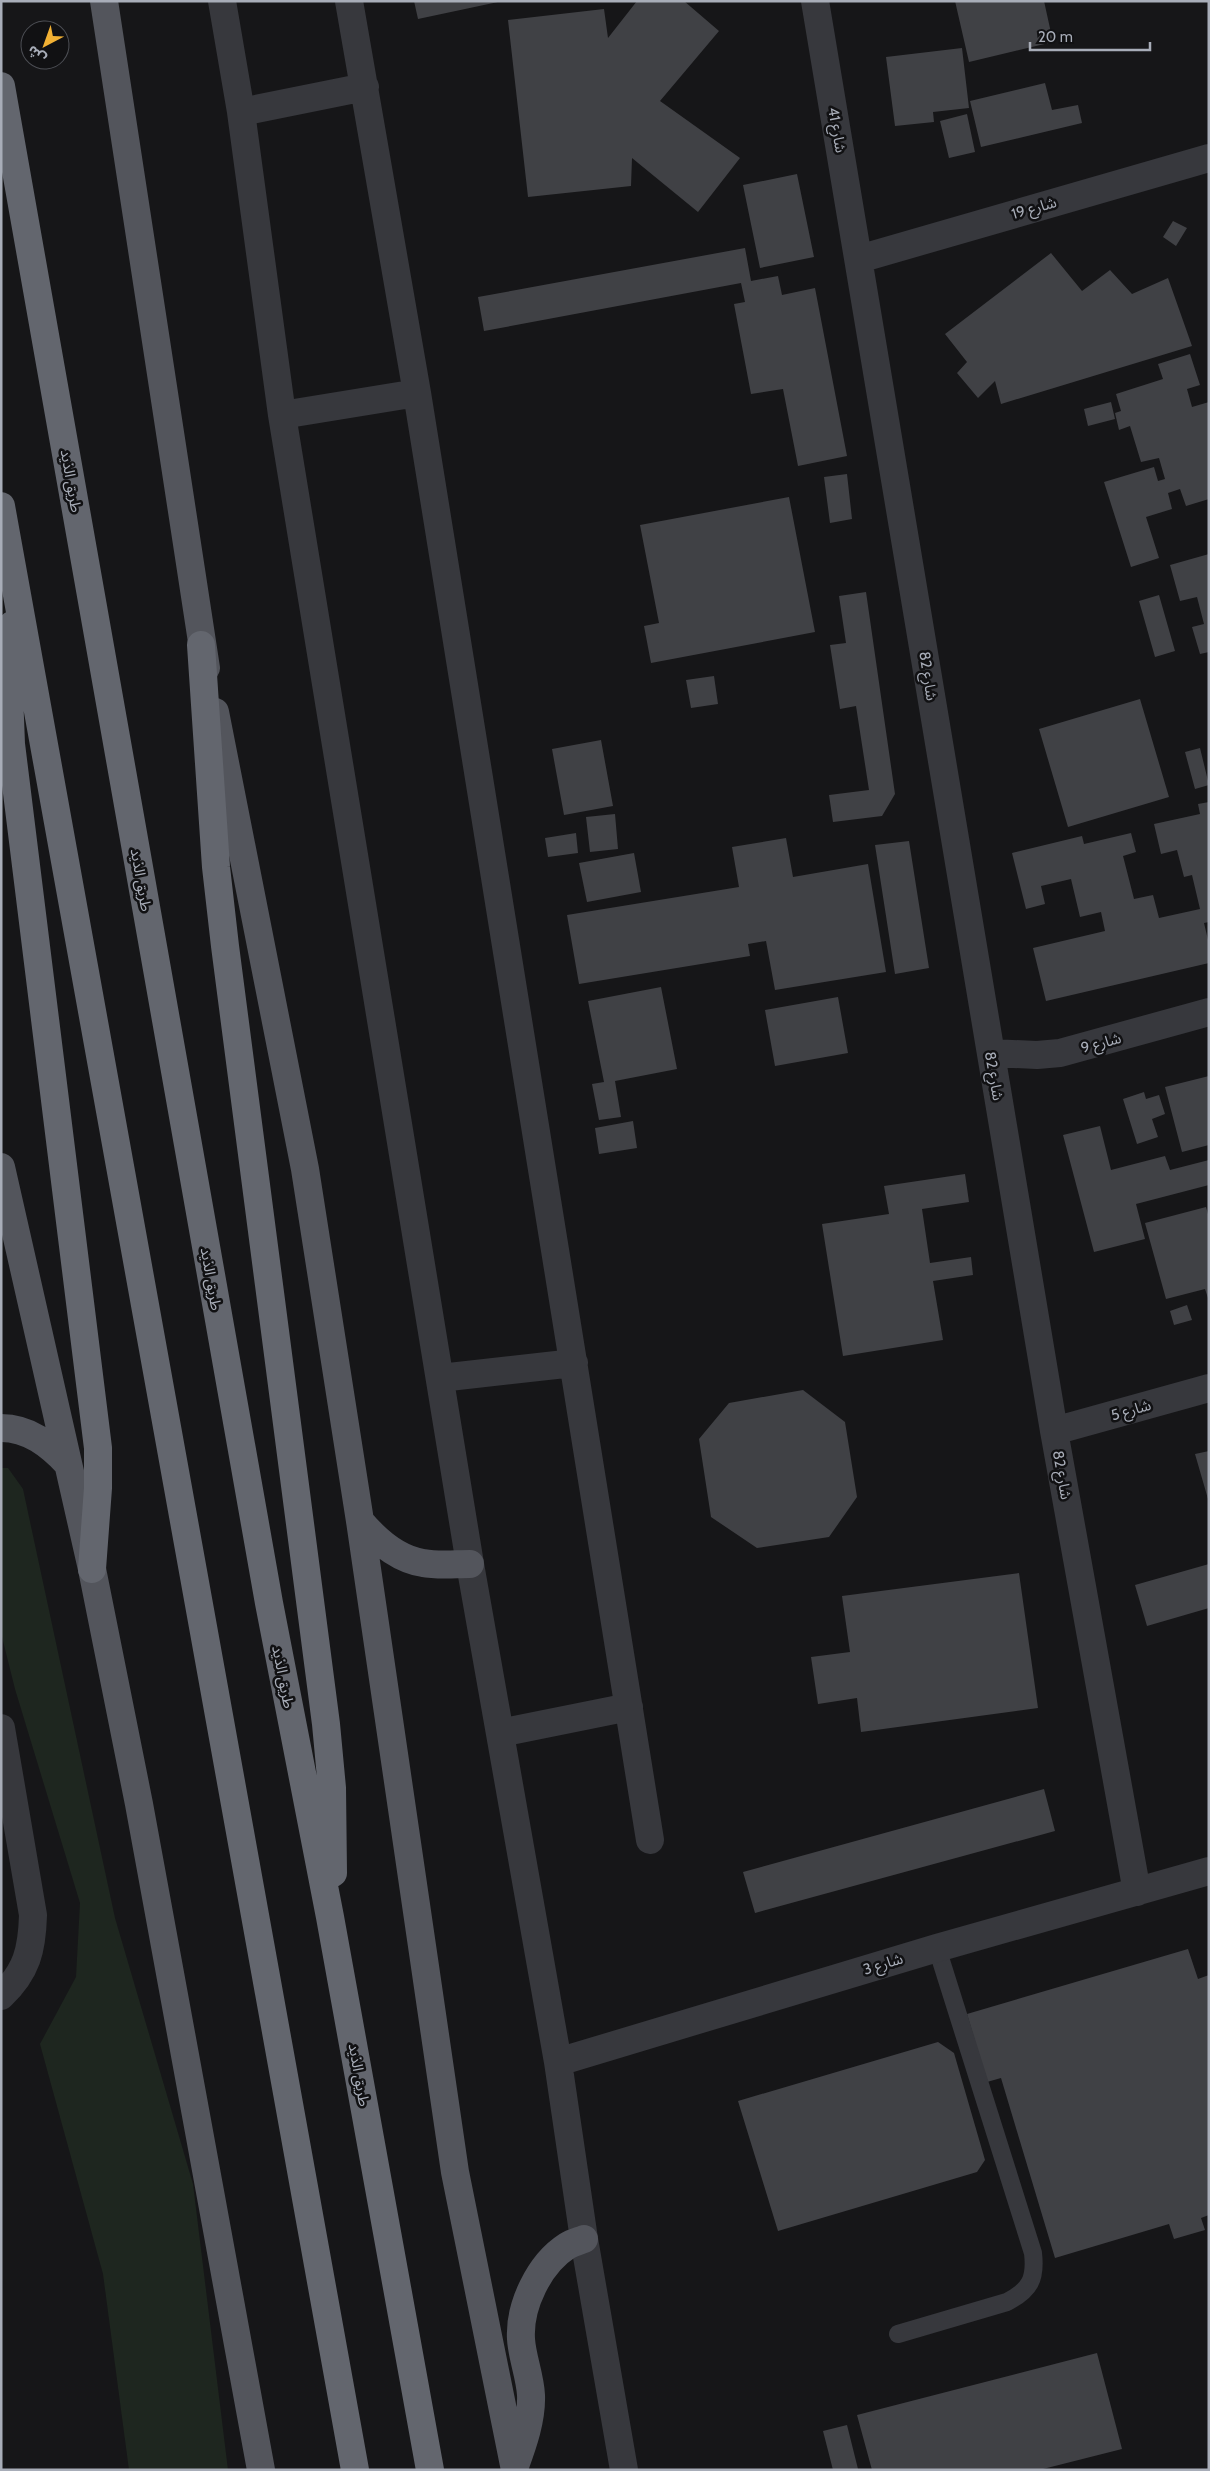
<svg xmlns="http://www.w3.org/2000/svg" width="1210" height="2471" font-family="Cabin,'Noto Sans Arabic',sans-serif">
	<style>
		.green { fill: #1e261f }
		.building { fill: #404145 }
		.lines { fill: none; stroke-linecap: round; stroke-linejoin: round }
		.lane { stroke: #37383d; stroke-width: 18 }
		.street { stroke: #37383d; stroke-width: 28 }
		.primary { stroke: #53555c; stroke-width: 28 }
		.highway { stroke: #63666e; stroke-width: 28 }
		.labels { text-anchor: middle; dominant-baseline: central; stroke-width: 5; stroke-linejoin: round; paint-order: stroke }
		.street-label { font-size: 15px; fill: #a8adb8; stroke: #111113 }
	</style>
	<rect width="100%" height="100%" fill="#161618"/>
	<!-- green -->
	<path class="green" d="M1,1468h7l15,21 92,429 78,266 35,286h-99l-26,-196 -63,-230 36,-67 4,-74 -65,-214 -14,-56z"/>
	<!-- building -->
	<path class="building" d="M414,1h84v1l-80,17z
		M637,1h47l35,30 -59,70 80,57 -42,54 -66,-54 -1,28 -103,11 -20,-177 96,-11 4,29z
		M955,1h89l9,41 -84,20z
		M962,48l7,60 -36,4 1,10 -39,4 -9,-69z
		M1045,83l7,27 26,-5 4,18 -101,24 -11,-46z
		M967,114l8,38 -26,6 -9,-37z
		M797,174l17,83 -54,11 -17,-83z
		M1173,221l14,7 -11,18 -13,-9z
		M745,248l6,33 27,-5 4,19 33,-7 32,168 -49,10 -15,-77 -32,5 -17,-90 11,-2 -4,-19 -257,48 -6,-34z
		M1051,253l31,38 28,-21 22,24 36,-16 24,68 -191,58 -6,-23 -17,17 -21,-25 10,-11 -22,-28z
		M1190,354l10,31 -13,4 5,18 17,-5v97l-23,7 -6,-17 -12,4 4,16 -26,8 13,41 -28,9 -27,-85 50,-15 4,14 7,-2 -6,-21 -18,4 -11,-36 -11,4 -4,-17 6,-2 -5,-17 47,-15 -5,-15z
		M1111,402l4,17 -27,7 -4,-17z
		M847,474l5,45 -22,4 -6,-46z
		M789,497l26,135 -164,31 -7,-37 15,-3 -19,-98z
		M1209,554v98l-9,2 -8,-27 12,-3 -7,-27 -17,4 -10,-36z
		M866,592l29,202 -13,22 -49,6 -4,-27 40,-5 -13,-84 -16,3 -10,-64 16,-2 -7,-47z
		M1159,595l16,56 -20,6 -16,-56z
		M714,676l4,28 -27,4 -5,-28z
		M1140,699l29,98 -101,30 -29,-98z
		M601,740l12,66 -49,9 -12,-66z
		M1200,748l9,37 -14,4 -10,-37z
		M1209,802v120l-5,1 5,21v19l-163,38 -13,-53 72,-17 -4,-19 -21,5 -9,-38 -30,7 4,18 -19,5 -14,-56 70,-17 2,8 47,-11 5,19 -13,4 11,43 19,-4 6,23 41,-9 -8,-34 -8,2 -7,-27 -16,4 -7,-30 46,-10 -2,-10z
		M615,814l3,35 -28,3 -4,-35z
		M576,833l2,20 -30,4 -3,-19z
		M786,838l7,39 75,-13 18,108 -111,18 -9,-49 -18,3 2,12 -171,28 -12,-69 172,-28 -7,-40z
		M909,841l20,127 -34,6 -20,-129z
		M634,853l7,39 -54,10 -8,-39z
		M661,987l16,82 -62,12 6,36 -22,3 -7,-36 12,-2 -16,-81z
		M838,997l10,56 -73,13 -10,-56z
		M1209,1076v69l-27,7 -17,-65z
		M1144,1092l2,7 13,-4 6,19 -13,5 6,18 -21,7 -14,-45z
		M633,1121l4,27 -38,6 -4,-26z
		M1100,1126l11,44 54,-14 5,14 39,-10v25l-73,19 9,35 -51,13 -31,-117z
		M965,1174l4,28 -47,7 8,54 41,-6 2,18 -40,6 10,59 -100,16 -21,-132 67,-10 -5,-28z
		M1206,1207l3,11v83l-4,-12 -39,10 -21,-76z
		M1187,1305l5,15 -18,5 -4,-14z
		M803,1390l42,32 12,75 -28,40 -72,11 -46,-31 -12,-78 30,-36z
		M1209,1451v48h-1l-13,-45z
		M1209,1564v44l-62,18 -12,-41z
		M1019,1573l19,135 -177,24 -4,-34 -39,6 -7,-47 39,-5 -8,-56z
		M1044,1789l11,42 -300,82 -12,-41z
		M1188,1949l10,30 11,-4v240l-8,3 4,12 -31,9 -5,-15 -114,34 -54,-180 -14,4 -20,-68z
		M938,2042l16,11 31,107 -8,12 -199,59 -40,-130z
		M1097,2353l25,96 -83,21h-167l-15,-55z
		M847,2425l11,44 -25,1 -10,-39z"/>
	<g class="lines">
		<!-- lane -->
		<path class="lane" d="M898,2334l109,-32c23,-12 29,-23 26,-49l-96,-305"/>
		<!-- street -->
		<path class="street" d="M222,1l19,111 41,303 188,1149 88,498 26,177 40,231
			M349,1l68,392 233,1447
			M815,1l239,1430 83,461
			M241,112l124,-25
			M859,259l350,-101
			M282,415l135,-22
			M991,1053l46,2 23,-2 149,-41
			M440,1378l134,-15
			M1054,1431l155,-43
			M1,1728l32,187c-1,35 -6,56 -32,81
			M500,1733l129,-26
			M558,2062l379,-114 272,-77"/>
		<!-- primary -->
		<path class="primary" d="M104,1l102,667
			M215,712l90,457 55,352 95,651 60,298
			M1,1167l91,402 47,235 122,666
			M1,1428c28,0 49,17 67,36
			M360,1521c16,19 37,38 63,42 15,3 32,1 47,1
			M515,2466c8,-22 17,-47 16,-71 -1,-19 -9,-38 -10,-56 -2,-33 18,-75 46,-93 5,-3 12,-5 17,-7"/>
		<!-- highway -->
		<path class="highway" d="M1,86l268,1517 61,314 100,553
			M1,506l354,1964
			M12,625l-3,68 2,51 87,704v40l-6,81
			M201,645l15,222 9,79 101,778 6,64 1,85"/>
	</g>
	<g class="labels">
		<!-- street labels -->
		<g class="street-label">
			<text transform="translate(837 130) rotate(80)">شارع 41</text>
			<text transform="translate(1034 208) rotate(-16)">شارع 19</text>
			<text transform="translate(71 481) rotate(80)">طريق الذيد</text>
			<text transform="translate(928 676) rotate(81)">شارع 82</text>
			<text transform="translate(141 880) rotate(80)">طريق الذيد</text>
			<text transform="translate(1101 1043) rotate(-15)">شارع 9</text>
			<text transform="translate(994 1076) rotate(80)">شارع 82</text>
			<text transform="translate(211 1279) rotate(80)">طريق الذيد</text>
			<text transform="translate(1131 1410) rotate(-16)">شارع 5</text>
			<text transform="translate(1062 1475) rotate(80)">شارع 82</text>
			<text transform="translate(283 1677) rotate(79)">طريق الذيد</text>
			<text transform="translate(883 1964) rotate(-17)">شارع 3</text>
			<text transform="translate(359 2075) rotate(80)">طريق الذيد</text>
		</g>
	</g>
	<!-- border -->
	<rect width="1210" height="2471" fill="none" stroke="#a8adb8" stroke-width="5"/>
	<!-- north arrow -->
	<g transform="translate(45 45) rotate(221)"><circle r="24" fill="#111113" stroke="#4d4f55"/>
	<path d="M0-4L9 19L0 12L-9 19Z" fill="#f2b134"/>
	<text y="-8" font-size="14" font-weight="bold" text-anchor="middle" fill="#a8adb8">ش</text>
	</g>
	<!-- scale -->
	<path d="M1030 42v8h120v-8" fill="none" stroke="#a8adb8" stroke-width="2.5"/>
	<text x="1038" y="42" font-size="15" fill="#a8adb8" stroke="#111113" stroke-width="4" paint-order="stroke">20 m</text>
</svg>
